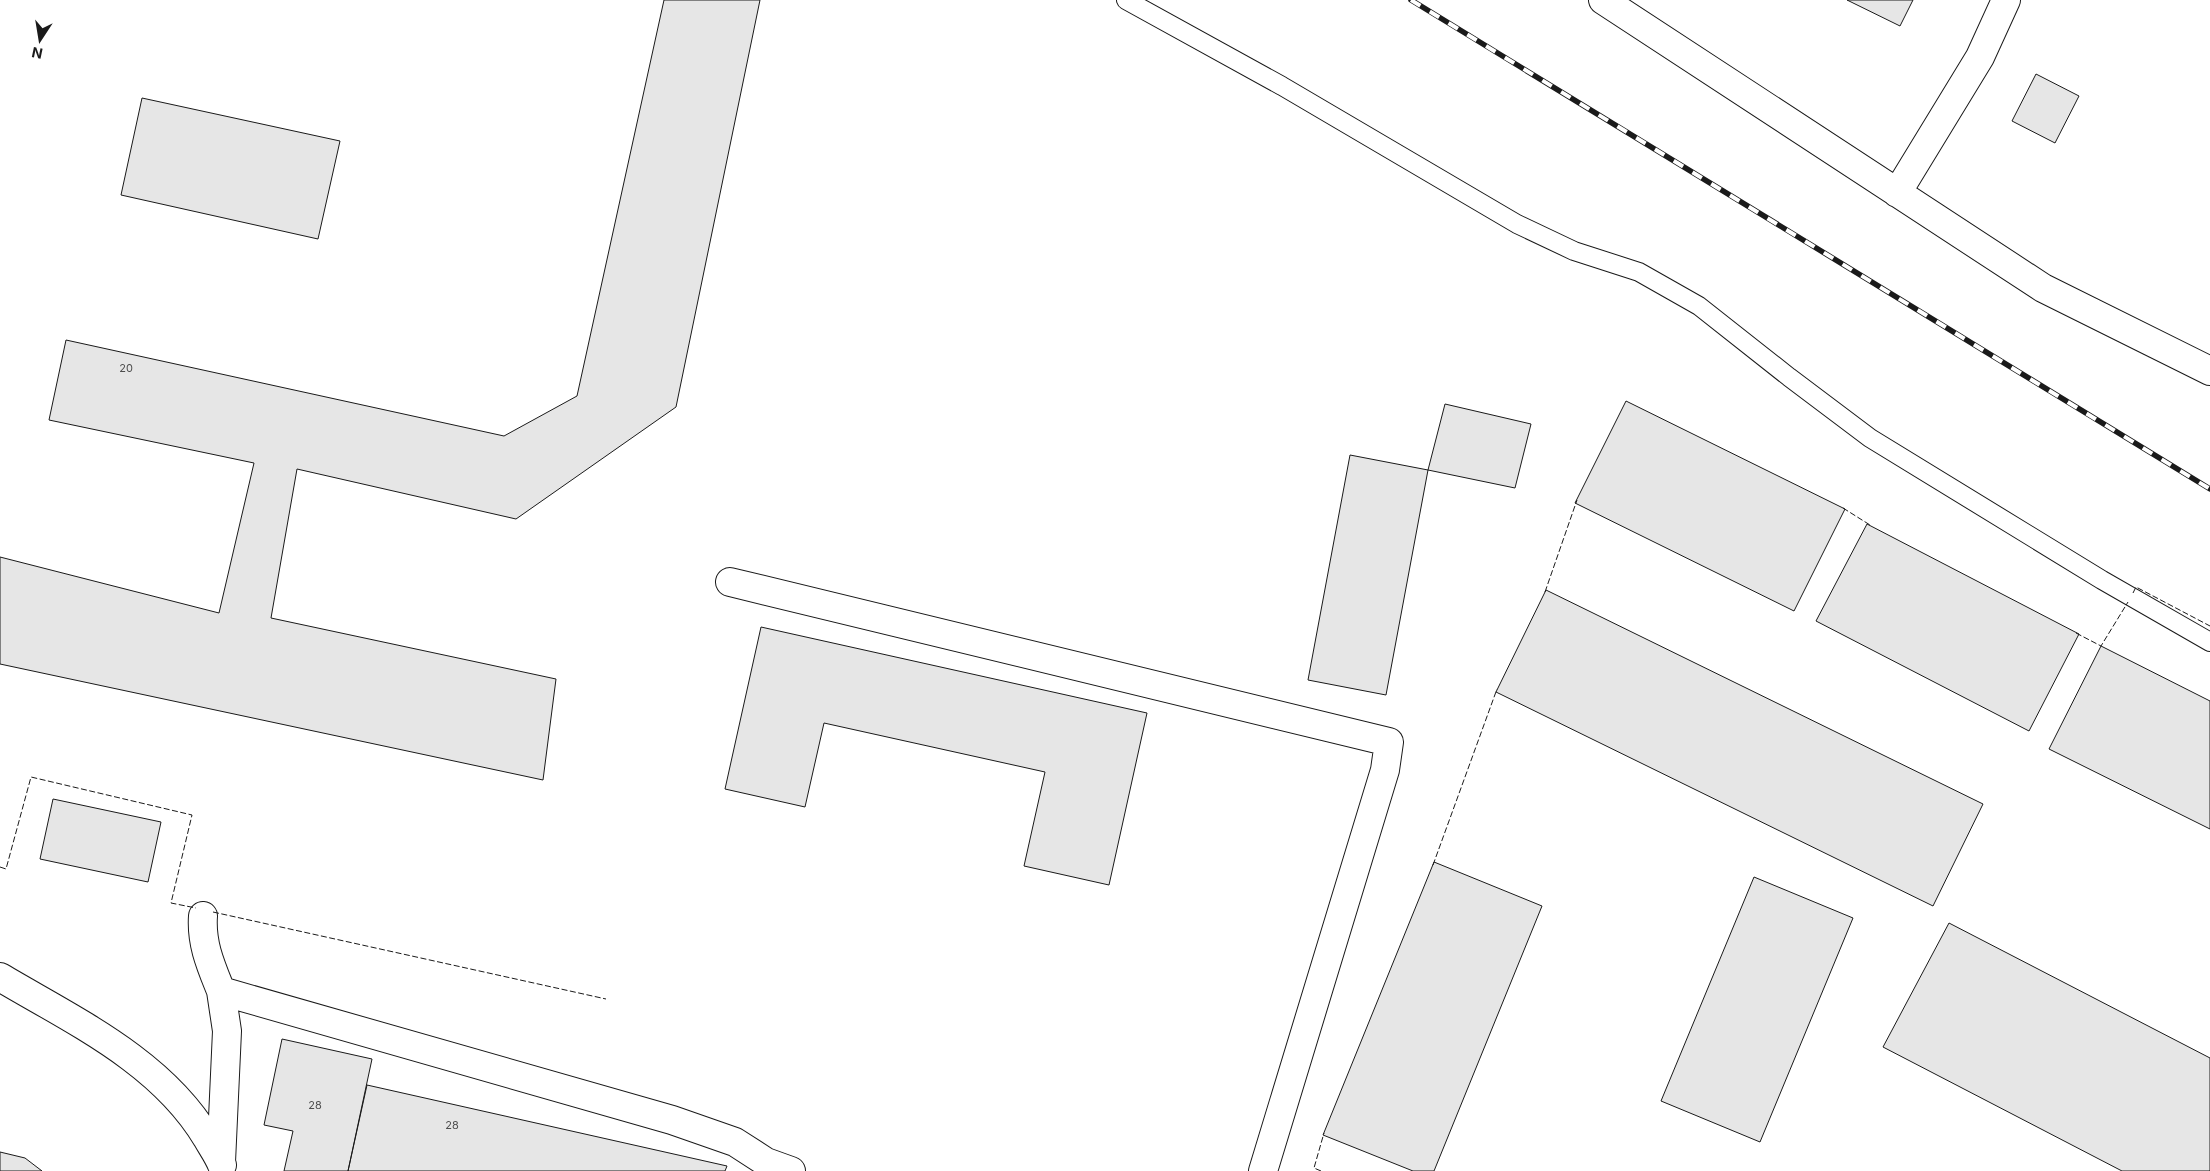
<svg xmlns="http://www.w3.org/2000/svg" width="2210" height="1171" font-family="Inter,sans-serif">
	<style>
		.building { fill: #e6e6e6; stroke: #1a1a1a }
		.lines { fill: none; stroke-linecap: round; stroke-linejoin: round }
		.service-casing { stroke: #1a1a1a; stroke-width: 20 }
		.minor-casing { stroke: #1a1a1a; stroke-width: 30 }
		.service { stroke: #fff; stroke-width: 18 }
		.minor { stroke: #fff; stroke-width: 28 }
		.rail-casing { stroke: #1a1a1a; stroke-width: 5.5 }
		.rail { stroke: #fff; stroke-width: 4; stroke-dasharray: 11; stroke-linecap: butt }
		.fence { stroke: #1a1a1a; stroke-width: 1; stroke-dasharray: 6 2.5; stroke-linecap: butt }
		.labels { text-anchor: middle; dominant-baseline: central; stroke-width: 4; stroke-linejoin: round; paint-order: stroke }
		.number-label { font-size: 11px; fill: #4d4d4d }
	</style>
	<rect width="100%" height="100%" fill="#fff"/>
	<!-- building -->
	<path class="building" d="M664,0h96l-84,407 -160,112 -219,-50 -26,149 285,61 -13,101 -543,-116v-107l219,56 35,-150 -205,-43 17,-80 438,96 73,-40z
		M1847,0h66l-13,26z
		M2036,74l43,22 -24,47 -43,-22z
		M142,98l198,43 -22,98 -197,-44z
		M1626,401l219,108 -51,102 -219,-108z
		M1445,404l86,20 -16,64 -87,-18z
		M1350,455l78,15 -42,225 -78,-15z
		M1867,524l212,110 -50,97 -213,-110z
		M1546,590l437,214 -50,102 -437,-214z
		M761,627l386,86 -38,172 -85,-19 21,-94 -221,-49 -19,84 -80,-18z
		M2101,646l109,55v128l-161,-80z
		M53,799l108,23 -13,60 -108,-23z
		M1434,862l108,44 -108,265h-21l-90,-36z
		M1754,877l99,41 -93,224 -99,-41z
		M1949,923l261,135v113h-88l-239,-124z
		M282,1039l90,20 -24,112h-64l9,-40 -29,-6z
		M367,1085l360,81 -2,5h-377z
		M0,1152l25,6 17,13h-42z"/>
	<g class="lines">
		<defs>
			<path id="service" d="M1126,0l156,86 235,138 57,27 65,21 60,34 90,71 81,61 232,142 108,62"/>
			<path id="minor" d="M1603,0l440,288 167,83
				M1897,193l83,-136 26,-57
				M730,582l659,160 -4,28 -122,401
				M203,916c-2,28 8,50 18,75
				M0,977c74,44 161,84 207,161 5,9 11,17 15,27
				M221,1162l6,-131 -6,-40 451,129 63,22 31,20 25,9"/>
		</defs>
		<!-- service casing -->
		<use href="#service" class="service-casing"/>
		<!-- minor casing -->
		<use href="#minor" class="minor-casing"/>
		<!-- service -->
		<use href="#service" class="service"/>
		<!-- minor -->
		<use href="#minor" class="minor"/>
		<defs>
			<path id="rail" d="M1411,0l799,489"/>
		</defs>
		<!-- rail casing -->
		<use href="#rail" class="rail-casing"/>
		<!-- rail -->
		<use href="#rail" class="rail"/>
		<!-- fence -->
		<path class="fence" d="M1843,508l27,17
			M1545,592l32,-92
			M2133,593l3,-6 74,39
			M2076,633l25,13 27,-44
			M1433,865l64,-176
			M0,867l6,2 25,-92 161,38 -21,88 25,5
			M213,912l393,87
			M1321,1171l-7,-3 10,-35"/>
	</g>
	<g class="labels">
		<!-- number labels -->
		<g class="number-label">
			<text x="126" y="368">20</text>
			<text x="315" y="1105">28</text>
			<text x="452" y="1125">28</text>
		</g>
	</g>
	<!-- north arrow -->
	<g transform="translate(40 40) rotate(192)" stroke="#ffffff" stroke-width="4" paint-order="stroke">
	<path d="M0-4L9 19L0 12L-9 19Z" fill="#1a1a1a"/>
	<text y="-8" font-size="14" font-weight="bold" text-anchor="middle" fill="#1a1a1a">N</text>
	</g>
</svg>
